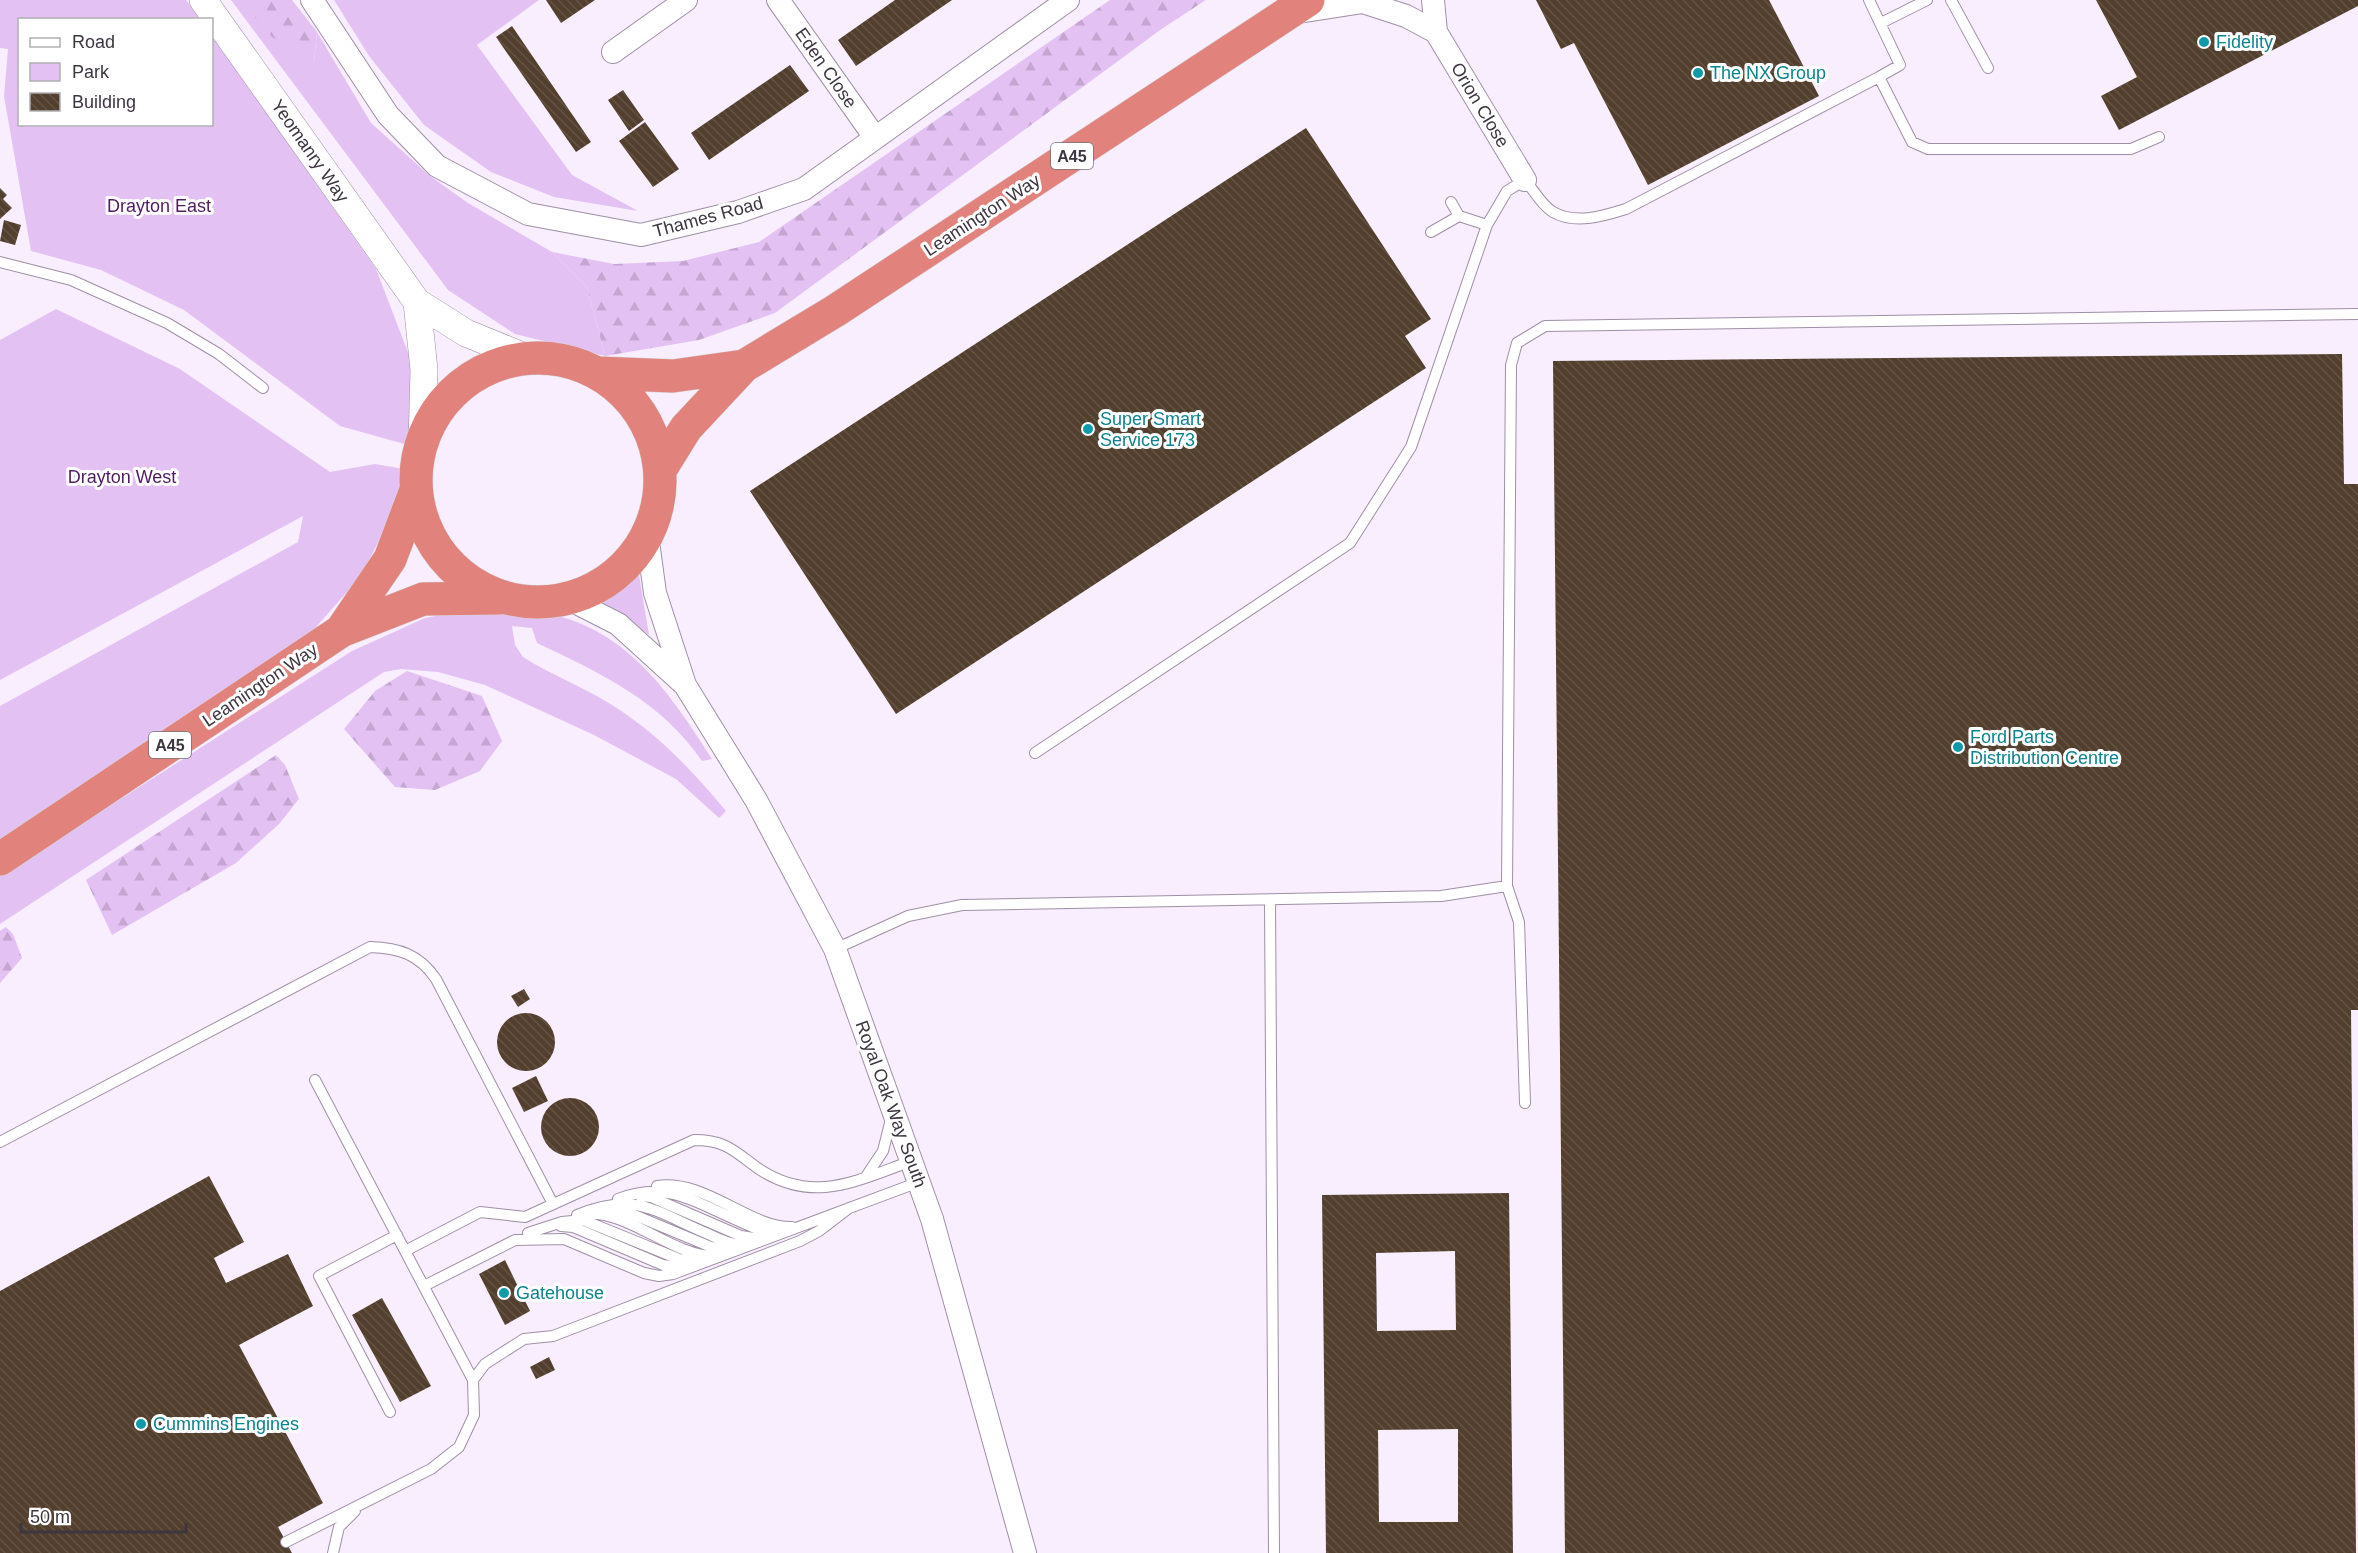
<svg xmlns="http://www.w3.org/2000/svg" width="2358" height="1553" font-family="Arial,sans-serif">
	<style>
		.green { fill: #e4c1f3 }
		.forest { fill: url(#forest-firs) }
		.building { fill: url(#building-back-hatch); fill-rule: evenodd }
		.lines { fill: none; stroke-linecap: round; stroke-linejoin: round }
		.service-casing { stroke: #9f8fa6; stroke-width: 12 }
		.minor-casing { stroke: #9f8fa6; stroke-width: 24 }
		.tertiary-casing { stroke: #9f8fa6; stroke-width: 28 }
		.trunk-casing { stroke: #d4d3d5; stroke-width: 34 }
		.service { stroke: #fff; stroke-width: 10 }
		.minor { stroke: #fff; stroke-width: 22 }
		.tertiary { stroke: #fff; stroke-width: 27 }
		.trunk { stroke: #e2827c; stroke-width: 33 }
		.culture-dot { fill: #0f9aa8; stroke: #fff; stroke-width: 2 }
		.labels { text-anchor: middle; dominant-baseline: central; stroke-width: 6; stroke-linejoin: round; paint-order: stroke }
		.shield { fill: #fff; stroke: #777279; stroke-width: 1.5 }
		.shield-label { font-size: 16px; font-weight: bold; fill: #3d3640 }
		.culture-label { font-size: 18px; fill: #0d838f; stroke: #fff; text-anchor: start }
		.street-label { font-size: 18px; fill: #3d3640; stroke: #fff }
		.park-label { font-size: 18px; fill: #4f1b61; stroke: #fff }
	</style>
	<defs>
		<pattern id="forest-firs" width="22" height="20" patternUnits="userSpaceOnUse" patternTransform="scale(1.5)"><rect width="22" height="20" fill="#e4c1f3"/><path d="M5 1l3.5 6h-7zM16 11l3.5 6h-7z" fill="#c4a6d1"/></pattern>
		<pattern id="building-back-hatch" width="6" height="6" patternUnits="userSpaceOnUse" patternTransform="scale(1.5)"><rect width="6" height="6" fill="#523f2d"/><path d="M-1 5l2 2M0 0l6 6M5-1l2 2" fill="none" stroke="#635344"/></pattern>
	</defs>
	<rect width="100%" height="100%" fill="#f8eefd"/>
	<!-- green -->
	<path class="green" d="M0,0h186l14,19 -180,1v104h192v-88l164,233 38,99 -6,77 -68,-19 -156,-116 -83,-40 -70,-19 -27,-155 4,-47 -8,-1z
		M231,0h11l72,62 3,-30 54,91 59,53 38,27 84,49 35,35 18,69 -90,-22 -67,-44z
		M334,0h205l-62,45 95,130 66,36 -84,-14 -63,-25 -67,-47 -55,-69z
		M56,309l124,60 150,103 45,-8 29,5 -5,30 -37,76 -53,60 -309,204v-133l298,-164 5,-26 -303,164v-340z
		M634,568l4,1 11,66 -30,-24 -26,-13z
		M468,610c27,0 56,-2 82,4 79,17 122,82 162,145l-10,2c-41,-60 -100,-87 -165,-118l-5,-15 -20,-2 3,19 8,12c28,18 61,30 89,48 46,29 80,65 114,106l-7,7 -43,-39 -82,-44 -109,-50 -47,-13 -37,-3 -17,3 -384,252v-48l352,-225 73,-33z"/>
	<!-- forest -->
	<path class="forest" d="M240,0h52l25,32 -3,30 -42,-25z
		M1110,0h96l-43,28 -388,285 -76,27 -94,16 -18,-69 -35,-35 62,12 69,-3 76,-19z
		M407,671l75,25 20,45 -22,30 -45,19 -40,-3 -51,-58 31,-38z
		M276,755l9,10 14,34 -20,25 -43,39 -124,72 -26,-55z
		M6,927l7,7 9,24 -22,25v-52z"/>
	<!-- building -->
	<path class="building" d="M546,0h49l-34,23z
		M895,0h57l-96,66 -18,-26z
		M1536,0h233l50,96 -171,89 -74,-142 -13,6z
		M2096,0h262v6l-239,124 -18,-34 36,-19z
		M512,26l79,116 -15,10 -80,-115z
		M790,65l19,26 -100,69 -18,-27z
		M623,90l21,30 -15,11 -21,-31z
		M645,122l34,47 -26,18 -34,-46z
		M1306,128l125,191 -26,17 21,32 -530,346 -146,-223z
		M0,188l7,7 -4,4 9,9 -12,11z
		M4,220l17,5 -6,20 -15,-4z
		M2342,354l2,130h14v526h-7l5,543h-791l-12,-1192z
		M524,989l6,10 -12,8 -7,-11z
		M497 1042a29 29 0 1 1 58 0a29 29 0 1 1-58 0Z
		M536,1076l12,25 -24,11 -12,-24z
		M541 1127a29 29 0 1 1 58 0a29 29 0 1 1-58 0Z
		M209,1176l35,66 -30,16 12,25 62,-29 25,52 -74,39 84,158 -45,24 14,26h-292v-262z
		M1509,1193l4,360h-187l-4,-358zM1455,1251l1,79 -79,1 -1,-78zM1458,1429v93h-79l-1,-92z
		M505,1260l25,51 -25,14 -26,-51z
		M382,1298l49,88 -31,16 -48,-87z
		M549,1357l6,13 -19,9 -6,-12z"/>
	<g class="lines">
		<defs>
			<path id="service" d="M1951,0l37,68
				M1881,23l46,-23
				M1879,77l33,65 16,7h203l28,-12
				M1451,202l8,14 28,9
				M1431,232l28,-16
				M0,262l71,18 96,43 52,31 44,34
				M1035,753l315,-210 61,-96 76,-222 20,-34 18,-11c8,9 17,26 28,32 23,13 50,4 73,-3l253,-132 21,-12 -31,-65
				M1507,886l12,36 6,181
				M1270,900l4,653
				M835,949l73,-33 54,-11 479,-9 66,-10 4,-521 6,-22 28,-17 813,-12
				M315,1080l158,300
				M0,1142l370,-195c29,1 49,7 66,32l117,225
				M865,1178l18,-27 8,-32
				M657,1186c49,-7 92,42 135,41
				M640,1196l11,1 90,39 19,3
				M618,1199c49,-19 76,3 121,22 13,6 25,12 40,12
				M608,1208l12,1 91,38 21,4
				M587,1214c40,-4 86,42 127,42
				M577,1215c58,-24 77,-4 129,18 13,6 26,13 41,12
				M561,1226l12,1 90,38 21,3
				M528,1233l34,-11 21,-2 96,39 22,3
				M405,1251l75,-39 45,5 169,-77c33,0 41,12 65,29 55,36 98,11 153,-8
				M424,1286l91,-46 49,-1 80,34 15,3 14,-2 246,-92
				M390,1412l-71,-136 78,-41
				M286,1542l145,-73 28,-22 15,-32 -1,-35 12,-16 39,-25 29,-3 247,-95 19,-10 30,-23
				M333,1553l6,-26 16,-16"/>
			<path id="minor" d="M312,0l76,115 49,51 91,48 113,21 97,-23 66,-23 264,-189
				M778,0l96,136
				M1433,0l3,32 89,148
				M1292,13l71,-11 43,14 30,16
				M613,52l73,-52
				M647,534l8,59 30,92 71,115 79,149 97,270 93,334
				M567,598l51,26 66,60"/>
			<path id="tertiary" d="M203,0l214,302 49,31 66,27
				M417,302l7,68 -2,72"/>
			<path id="trunk" d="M416 480a122 122 0 1 1 244 0a122 122 0 1 1-244 0Z
				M598,373l75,3 71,-10
				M660,470l26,-42 58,-62 91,-55 473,-311
				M341,631l49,-72 26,-69
				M0,859l341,-228 82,-32 76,-1"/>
		</defs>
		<!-- service casing -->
		<use href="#service" class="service-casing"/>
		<!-- minor casing -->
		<use href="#minor" class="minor-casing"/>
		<!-- tertiary casing -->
		<use href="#tertiary" class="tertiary-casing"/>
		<!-- trunk casing -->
		<use href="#trunk" class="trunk-casing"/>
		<!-- service -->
		<use href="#service" class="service"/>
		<!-- minor -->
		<use href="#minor" class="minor"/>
		<!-- tertiary -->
		<use href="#tertiary" class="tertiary"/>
		<!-- trunk -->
		<use href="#trunk" class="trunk"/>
	</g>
	<!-- markers -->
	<g class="culture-dot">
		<circle cx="2204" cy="42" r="6"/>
		<circle cx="1698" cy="73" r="6"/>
		<circle cx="1088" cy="429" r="6"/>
		<circle cx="1958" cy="747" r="6"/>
		<circle cx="504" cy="1293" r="6"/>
		<circle cx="141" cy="1424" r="6"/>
	</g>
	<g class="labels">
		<!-- shield labels -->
		<g class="shield">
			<rect x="1051" y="143" width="42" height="26" rx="4.5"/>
			<rect x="149" y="732" width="42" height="26" rx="4.5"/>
		</g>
		<g class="shield-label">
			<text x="1072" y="156">A45</text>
			<text x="170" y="745">A45</text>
		</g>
		<!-- culture labels -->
		<g class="culture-label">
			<text x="2216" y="42">Fidelity</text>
			<text x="1710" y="73">The NX Group</text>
			<text x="1100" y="419">Super Smart<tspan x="1100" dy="21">Service 173</tspan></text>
			<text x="1970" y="737">Ford Parts<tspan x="1970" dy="21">Distribution Centre</tspan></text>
			<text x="516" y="1293">Gatehouse</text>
			<text x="153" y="1424">Cummins Engines</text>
		</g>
		<!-- street labels -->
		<g class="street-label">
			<text transform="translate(826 68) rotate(55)">Eden Close</text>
			<text transform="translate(1480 105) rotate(59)">Orion Close</text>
			<text transform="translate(310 151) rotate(55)">Yeomanry Way</text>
			<text transform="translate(982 215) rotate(-33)">Leamington Way</text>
			<text transform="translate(708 217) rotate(-15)">Thames Road</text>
			<text transform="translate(260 685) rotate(-34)">Leamington Way</text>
			<text transform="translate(891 1104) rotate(70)">Royal Oak Way South</text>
		</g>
		<!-- park labels -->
		<g class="park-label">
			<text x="159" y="206">Drayton East</text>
			<text x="122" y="477">Drayton West</text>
		</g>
	</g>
	<!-- legend -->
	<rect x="18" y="18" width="195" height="108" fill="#ffffff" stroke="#b1afb3" stroke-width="1.5"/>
	<rect x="30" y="38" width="30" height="9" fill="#ffffff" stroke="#b1afb3" stroke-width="1.5"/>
	<text x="72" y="48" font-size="18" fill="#3d3640">Road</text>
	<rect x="30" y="63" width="30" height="18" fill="#e4c1f3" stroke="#b1afb3" stroke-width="1.5"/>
	<text x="72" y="78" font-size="18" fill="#3d3640">Park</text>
	<rect x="30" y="93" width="30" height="18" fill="url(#building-back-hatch)" stroke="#b1afb3" stroke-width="1.5"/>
	<text x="72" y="108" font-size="18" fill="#3d3640">Building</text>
	<!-- scale -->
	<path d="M21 1523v9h165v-9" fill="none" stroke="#3d3640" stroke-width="3"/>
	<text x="30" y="1523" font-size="18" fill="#3d3640" stroke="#ffffff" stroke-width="4.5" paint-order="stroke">50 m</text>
</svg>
